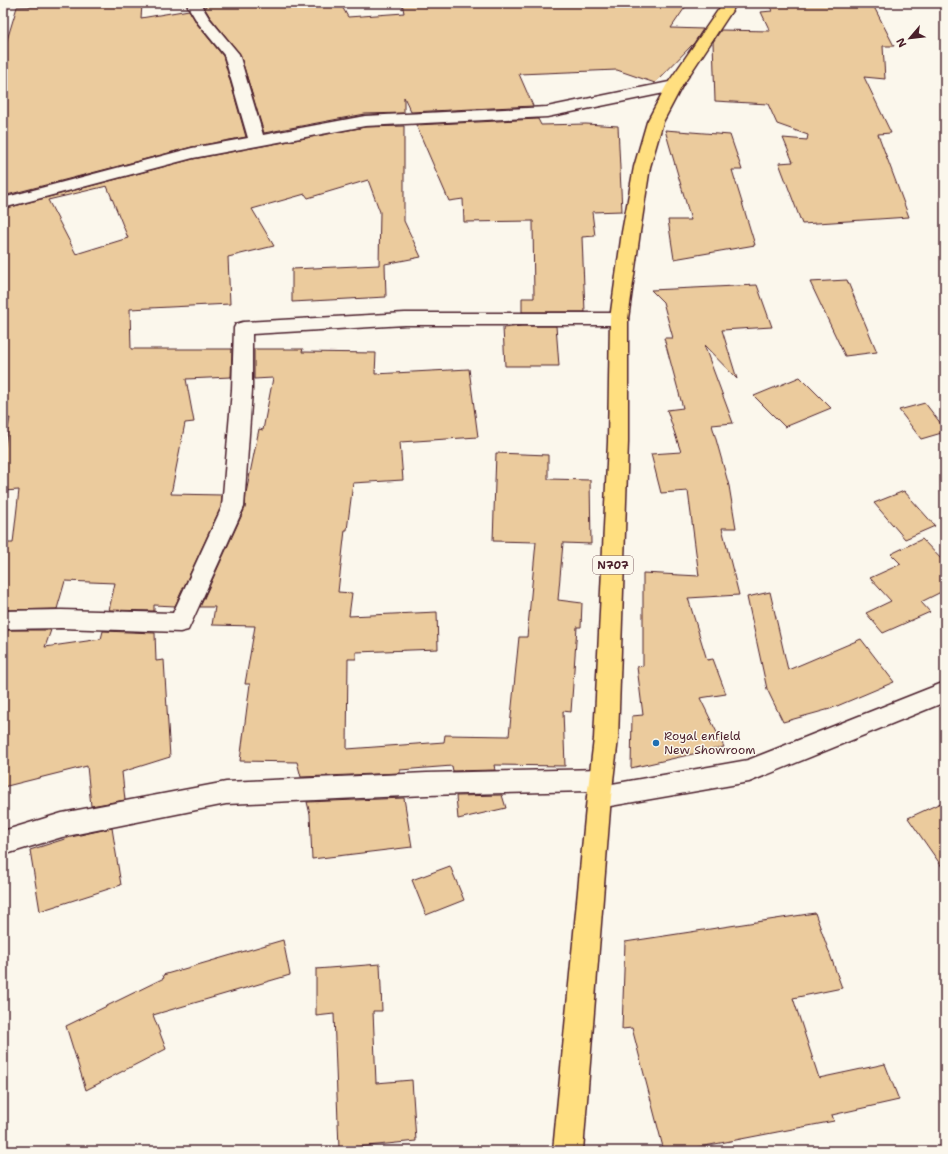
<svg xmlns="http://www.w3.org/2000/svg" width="948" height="1154" font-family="'Shantell Sans',sans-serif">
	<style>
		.building { fill: #ebcb9d; stroke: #4a1f2b; fill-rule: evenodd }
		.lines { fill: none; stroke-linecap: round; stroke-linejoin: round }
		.minor-casing { stroke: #4a1f2b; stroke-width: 3 }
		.highway-casing { stroke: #4a1f2b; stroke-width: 3 }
		.minor { fill: #fbf7ec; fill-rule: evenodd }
		.highway { fill: #ffdf80; fill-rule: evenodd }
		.poi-dot { fill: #1f6fb2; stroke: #fbf7ec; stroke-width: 1.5 }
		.labels { text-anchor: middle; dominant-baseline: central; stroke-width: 3; stroke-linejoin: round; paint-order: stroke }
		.shield { fill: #fbf7ec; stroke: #7f6065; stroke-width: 1 }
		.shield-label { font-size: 11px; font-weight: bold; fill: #4a1f2b }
		.poi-label { font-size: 12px; fill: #4a1f2b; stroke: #fbf7ec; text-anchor: start }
	</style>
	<rect width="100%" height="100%" fill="#fbf7ec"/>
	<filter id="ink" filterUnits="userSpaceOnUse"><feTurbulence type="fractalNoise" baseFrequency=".025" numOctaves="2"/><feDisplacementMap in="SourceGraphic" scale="8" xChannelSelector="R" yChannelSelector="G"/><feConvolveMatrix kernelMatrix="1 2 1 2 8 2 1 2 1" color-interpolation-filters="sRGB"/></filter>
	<g filter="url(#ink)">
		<!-- building -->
		<path class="building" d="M92,3h37l-1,2h14l-1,13 48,-8 8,14 26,32 23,81 -54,10 -189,49v-143l14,-46 74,-2z
			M205,3h135l8,14 56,-4 -2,-10h286l-17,25 32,1 -9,14 -39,40 -38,-13 -98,4 14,32 -122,6 -7,-15v16l-39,1 -101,19 -24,-79 -30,-37 -6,-10h2z
			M769,3h103l22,43h-11l2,33 -21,-2 27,56 -13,1 31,83 -107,7 -23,-61 14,-1 -10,-24 24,2 1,-5 -31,-11 -9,-20 -53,-3 -2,-59 8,-12 49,1 -9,-19 11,-1z
			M538,119l3,6 45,-1 32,2 4,85 -30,1 3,24 -13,1 3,75h-63v-14h12l-1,-77 -69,1 -1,-23 -14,2 -33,-76z
			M404,126v95l17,36 -36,7 1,33 -94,5v-33l87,-4 1,-53 -12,-32 -60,18 -3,-4 -53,15 22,37 -46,11 2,47 -100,5 1,40h101l-1,28 -45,2 8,43 -9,1 -14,71 51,1 -1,12 -46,99 -21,-1v6l-45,-1 6,-27 -50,-2 -8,28 -54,1v-67h10l6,-53 -16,1v-35l7,-38 -7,2v-211l190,-50 172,-32zM107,186l21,52 -52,16 -28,-54z
			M665,130l65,5 12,35h-10l23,75 -81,14 -6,-39h23z
			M847,280l30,72 -32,4 -35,-74z
			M757,285l15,42 -50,3 15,49 -33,-34 29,78 -21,2 17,61 7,42h-14l17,67 -51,3 19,62 6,-1 13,35 -26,4 24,49 -93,21 1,-52 11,-1 -6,-48 6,-1v-93l56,3 -11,-85 -27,2 -10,-39 30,-2 -14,-42 16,-2 -19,-70h9l-10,-36 -12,-12z
			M522,326h34l3,40h-54l-2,-38z
			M254,349h49l-1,3 74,1 -1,21 94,-5 9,68 -78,5 3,38 -50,3 -6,47h-2l-7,62 14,1 -3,23 88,-4 1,37 -82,3v7h-8l-1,90 97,-7 1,-7 64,1 10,-99h8l9,-95 -43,-1 3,-88 52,2v24l42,1 1,64 -28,-1 -5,57 24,3 -1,24h-4l-6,85 -8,-1 2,55 -71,-1 1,5 -42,1 -1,-5 -52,4v3l-99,4 -4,-15 -57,-1 10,-77h-5l10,-58 -43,-1 3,-18h-15l45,-99 1,-15 13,-64 4,1 10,-52 -19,1z
			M800,377l31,31 -46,19 -31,-31z
			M925,403l20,26v3l-24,7 -22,-29z
			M904,491l31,35 -30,13 -31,-36z
			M922,539l23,24v27l-24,12 9,10 -47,21 -17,-20 25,-12 -21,-23 31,-14 -10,-10z
			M770,592l18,78 73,-31 33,43 -64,27 -47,13 -16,-33 -20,-92z
			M3,630h48l-6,17 56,-8 2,-8 52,2 1,28 8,-1 6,97 -48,15 3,28 -34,6 -4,-40 -84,21z
			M502,795l4,13 -48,11 -2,-23z
			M404,798l8,49 -100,12 -2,-45 -3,-12z
			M945,801v70l-37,-53z
			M112,828l9,57 -81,26 -10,-61 41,-13z
			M450,866l14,34 -38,15 -14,-35z
			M815,913l27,75 -49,10 26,80 66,-14 14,36 -67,15 2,6 -155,30h-15l-32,-123 -10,1 3,-87z
			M283,940l7,35 -137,40 13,34 -80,41 -20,-64 98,-48 -1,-3z
			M380,964l2,47h-9l3,72 36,-3 4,61 -77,8 -5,-135 -18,2v-47z"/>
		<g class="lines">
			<defs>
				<path id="minor" d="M186,3h14l9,15 30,36 24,81 102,-19 182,-9 127,-26 5,2 3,3 -3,3 -5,2 -127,26 -182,9 -172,32 -190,50v-10l189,-50 56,-10 -24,-83 -26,-32z
					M405,313h214l7,2 2,4 -2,4 -7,2h-214l-153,9v56l-8,117 -56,123 -8,2 -119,-4 -58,1v-18l58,-1 112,3 49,-106 10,-117 2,-62 2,-4 7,-2z
					M945,682v20l-196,80 -150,26 -9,-3 -3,-8 2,-6 -162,4 -201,9 -164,33 -59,18v-24l59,-18 164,-31 201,-9 174,-4 9,3 3,8 -1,4 136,-24z"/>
				<path id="highway" d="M723,3h14l-55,83 -19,36 -13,45 -10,65 -12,87v123l-10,297 -7,58 -28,354h-30l34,-354 7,-58 14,-297 2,-123 12,-87 12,-65 13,-45 19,-36z"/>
			</defs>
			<!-- minor casing -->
			<use href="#minor" class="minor-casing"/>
			<!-- highway casing -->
			<use href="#highway" class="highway-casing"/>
			<!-- minor -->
			<use href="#minor" class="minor"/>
			<!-- highway -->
			<use href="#highway" class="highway"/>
		</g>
	</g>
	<!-- markers -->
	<circle class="poi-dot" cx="656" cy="743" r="4"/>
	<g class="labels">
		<!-- shield labels -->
		<rect class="shield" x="593" y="556" width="40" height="18" rx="3"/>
		<g class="shield-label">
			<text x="613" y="565">N707</text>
		</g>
		<!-- poi labels -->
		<g class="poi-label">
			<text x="664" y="736">Royal enfield<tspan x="664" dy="14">New Showroom</tspan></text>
		</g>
	</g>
	<!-- margin -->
	<rect width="948" height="1154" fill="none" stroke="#fbf7ec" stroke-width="16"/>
	<rect x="8" y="8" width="932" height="1138" fill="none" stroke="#4a1f2b" stroke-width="1.5" filter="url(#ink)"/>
	<!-- north arrow -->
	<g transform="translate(910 38) rotate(242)" stroke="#fbf7ec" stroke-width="3" paint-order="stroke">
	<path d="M0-3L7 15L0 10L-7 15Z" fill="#4a1f2b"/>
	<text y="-6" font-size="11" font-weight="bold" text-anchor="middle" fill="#4a1f2b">N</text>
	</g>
</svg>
